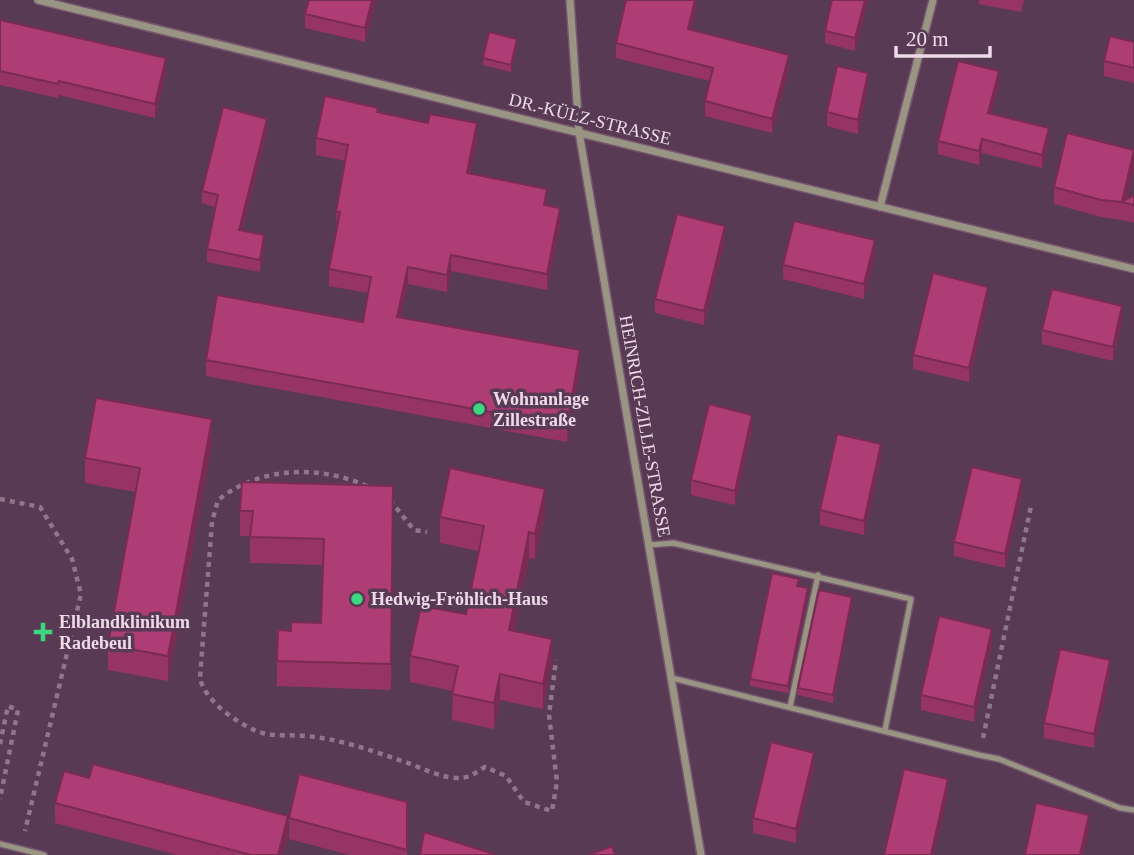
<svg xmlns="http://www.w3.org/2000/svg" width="1134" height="855" font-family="Georgia,serif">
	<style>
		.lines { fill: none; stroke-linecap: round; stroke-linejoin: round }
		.service-casing { stroke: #74576f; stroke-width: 8 }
		.minor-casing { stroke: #74576f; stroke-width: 10 }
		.path { stroke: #90758b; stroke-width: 4.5; stroke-dasharray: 5 5; stroke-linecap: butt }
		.service { stroke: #9a9482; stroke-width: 5 }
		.minor { stroke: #9a9482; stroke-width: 7 }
		.wall { fill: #963465 }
		.shaded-wall { fill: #7a2b52 }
		.building { fill: #ae3d75; stroke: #7a2b52; stroke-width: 2 }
		.poi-dot { fill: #3cd77e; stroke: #593a54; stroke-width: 2.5 }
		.labels { text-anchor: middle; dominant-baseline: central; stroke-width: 7; stroke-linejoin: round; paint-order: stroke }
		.street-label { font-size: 18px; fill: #eedae9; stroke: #593a54 }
		.poi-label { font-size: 18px; font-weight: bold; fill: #eedae9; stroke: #593a54; text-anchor: start }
	</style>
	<rect width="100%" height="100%" fill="#593a54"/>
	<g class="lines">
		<defs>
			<path id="service" d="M649,545l24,-2 238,56 -26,131
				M672,678l307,77 20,4 121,49 14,2
				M790,707l28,-132
				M0,844l44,11"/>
			<path id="minor" d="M38,0l1096,269
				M570,0l9,132 122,723
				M880,207l53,-207"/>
		</defs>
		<!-- service casing -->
		<use href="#service" class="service-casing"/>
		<!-- minor casing -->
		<use href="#minor" class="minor-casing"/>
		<!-- path -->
		<path class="path" d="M367,486c-48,-21 -106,-20 -149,14l-6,22 -12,156c4,21 33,42 52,51 18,9 34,5 53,7 31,2 65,14 94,24 20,6 35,16 57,18 12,1 19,-5 29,-11l21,9 18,26 28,9 5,-29 -8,-67 7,-55
			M0,499l40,8 32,52 9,35 -56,237
			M390,500l24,30 13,2
			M983,738l48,-232
			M0,744l8,-38 10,4 -18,89"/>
		<!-- service -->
		<use href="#service" class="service"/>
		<!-- minor -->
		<use href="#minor" class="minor"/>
	</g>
	<!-- wall -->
	<path class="wall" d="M309,0h67l-11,42 -60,-14v-14z
		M696,0v9l-5,21 98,39 -17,64 -67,-17v-15l5,-20 -94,-23v-15z
		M832,0h36l-13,51 -30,-8v-12z
		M979,0h45l-3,12 -42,-8z
		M0,20l166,53 -11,45 -96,-23 -1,3 -58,-13z
		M1134,42v41l-30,-7v-15z
		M517,46l-6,26 -28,-7v-7z
		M999,85l-8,28 58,29 -7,26 -60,-15 -3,12 -41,-11v-13z
		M868,87l-10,47 -31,-8v-14z
		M378,112l99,28 -7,34 77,31 13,20 -13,65 -96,-19 -4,21 -39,-8 -8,33 180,50 -13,75 -361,-66v-16l157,-38 5,-29 -39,-7v-17l8,-41 -1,-16 10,-51 -30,-6v-17z
		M267,131l-25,100 22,16 -4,25 -53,-10v-13l8,-42 -13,-4v-12z
		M1134,169l-7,30 7,-4v28l-12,-3 -21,-3 -47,-13v-17z
		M725,240l-21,85 -49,-12v-14z
		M875,254l-11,45 -81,-20v-14z
		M988,301l-19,81 -56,-13v-14z
		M1122,320l-9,41 -71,-17v-14z
		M752,429l-17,76 -44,-10v-15z
		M212,444l-44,237 -60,-11v-25l28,-153 -51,-9v-25z
		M881,458l-17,77 -44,-10v-15z
		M393,486l-2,204 -114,-4v-25l14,-30 30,-8 2,-58 -73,-2v-27h-10v-25z
		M1022,493l-17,75 -51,-12v-14z
		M545,514l-10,45 -6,-1 -15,73 38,33 -9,45 -43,-9 -6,29 -42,-9 1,-29 -43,-9v-26l56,-42 13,-63 -39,-8v-26z
		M799,586l9,10 -20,97 -38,-7v-7z
		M852,604l-19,99 -35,-8v-7z
		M992,643l-18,79 -53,-12v-15z
		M1110,674l-16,74 -50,-10v-15z
		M814,767l-18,76 -43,-10v-15z
		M407,802v53h-57l-61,-16v-21z
		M55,803l233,32 -5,20h-106l-122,-32z"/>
	<!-- shaded-wall -->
	<path class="shaded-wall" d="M372,0h4l-11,42v-14z
		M695,0h1v9l-8,34v-14z
		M865,0h3l-13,51v-13z
		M517,39v7l-6,26v-7z
		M789,55v14l-17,64v-14z
		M166,58v15l-11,45v-14z
		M999,71v14l-11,41v-13z
		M868,73v14l-10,47v-14z
		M267,119v12l-28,112v-13z
		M477,123v17l-10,50v-17z
		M1049,128v14l-7,26v-13z
		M982,139v14l-3,12v-14z
		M1134,152v17l-8,34 -4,-1z
		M547,189v17l-3,-1z
		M560,208v17l-13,65v-16z
		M725,226v14l-21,85v-14z
		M264,235v12l-4,25v-12z
		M875,240v14l-11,45v-15z
		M451,255v16l-4,21v-17z
		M408,267v17l-11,49v-16z
		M988,287v14l-19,81v-14z
		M1122,306v14l-9,41v-14z
		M580,350v17l-13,75v-16z
		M752,415v14l-17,76v-14z
		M212,419v25l-44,237v-25z
		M881,444v14l-17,77v-14z
		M1022,479v14l-17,75v-14z
		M545,489v25l-10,45v-25z
		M529,532v26l-20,97v-25z
		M808,588v8l-20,97v-7z
		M852,597v7l-19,99v-8z
		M992,629v14l-18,79v-15z
		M552,639v25l-9,45v-25z
		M1110,660v14l-16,74v-14z
		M500,674v26l-6,29v-26z
		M814,753v14l-18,76v-14z
		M948,779v14l-14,62h-3z
		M1089,815v15l-6,25h-3z
		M288,816v19l-5,20h-5z"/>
	<!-- building -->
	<path class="building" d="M309,0h63l-7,28 -60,-14z
		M626,0h69l-7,29 101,26 -17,64 -67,-18 8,-33 -97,-25z
		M832,0h33l-10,38 -30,-7z
		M0,20l166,38 -11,46 -96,-23 -1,3 -58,-13z
		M489,32l28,7 -6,26 -28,-7z
		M1110,36l24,6v26l-30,-7z
		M958,61l41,10 -11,42 61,15 -7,27 -60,-16 -3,12 -41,-10z
		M837,66l31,7 -10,47 -31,-8z
		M325,96l53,12 -1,4 51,11 2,-9 47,9 -10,50 80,16 -3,16 16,3 -13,66 -96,-19 -4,20 -39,-8 -11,50 183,33 -13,76 -361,-66 11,-65 146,27 8,-45 -42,-8 11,-57h-4l12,-67 -32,-7z
		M223,107l44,12 -28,111 25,5 -4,25 -53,-11 11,-54 -16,-4z
		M1067,133l67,17 -12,52 12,-7v10l-12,-3 -21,-2 -47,-13z
		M677,214l48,12 -21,85 -49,-12z
		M794,221l81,19 -11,44 -81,-19z
		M933,273l55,14 -19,81 -56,-13z
		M1052,289l70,17 -9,41 -71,-17z
		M96,398l116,21 -44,237 -60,-11 32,-177 -55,-10z
		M709,404l43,11 -17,76 -44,-11z
		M837,434l44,10 -17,77 -44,-11z
		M972,467l50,12 -17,75 -51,-12z
		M450,468l95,21 -10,45 -6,-2 -20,98 43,9 -9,45 -43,-10 -6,29 -42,-9 6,-28 -48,-10 11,-50 45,8 18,-88 -44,-9z
		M242,482l151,4 -2,178 -114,-3 1,-31 13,1v-9l30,1 3,-84 -74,-2 3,-26h-13z
		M772,573l27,6 -2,7 11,2 -20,98 -38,-7z
		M819,590l33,7 -19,98 -35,-7z
		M939,616l53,13 -18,78 -53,-12z
		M1060,649l50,11 -16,74 -50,-11z
		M771,742l43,11 -18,76 -43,-11z
		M93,764l195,52 -10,39h-27l-196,-52 9,-32 25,7z
		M904,769l44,10 -17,76h-47z
		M299,774l108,28v48l-118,-32z
		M1036,803l53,12 -9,40h-55z
		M424,832l73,23h-77z
		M612,846l3,9h-26z"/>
	<!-- markers -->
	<g class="poi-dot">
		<circle cx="479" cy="409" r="7"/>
		<circle cx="357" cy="599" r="7"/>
		<path d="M39.5 621.5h7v7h7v7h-7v7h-7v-7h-7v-7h7z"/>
	</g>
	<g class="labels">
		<!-- street labels -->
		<g class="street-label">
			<text transform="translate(590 119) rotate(14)">DR.-KÜLZ-STRASSE</text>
			<text transform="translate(645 426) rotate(80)">HEINRICH-ZILLE-STRASSE</text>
		</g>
		<!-- poi labels -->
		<g class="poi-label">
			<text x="493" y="399">Wohnanlage<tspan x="493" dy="21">Zillestraße</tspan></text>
			<text x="371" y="599">Hedwig-Fröhlich-Haus</text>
			<text x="59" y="622">Elblandklinikum<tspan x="59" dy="21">Radebeul</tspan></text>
		</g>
	</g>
	<!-- scale -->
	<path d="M896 46v10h94v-10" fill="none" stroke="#eedae9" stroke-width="3.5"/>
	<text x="906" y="46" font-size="21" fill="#eedae9" stroke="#593a54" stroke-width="5" paint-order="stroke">20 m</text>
</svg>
